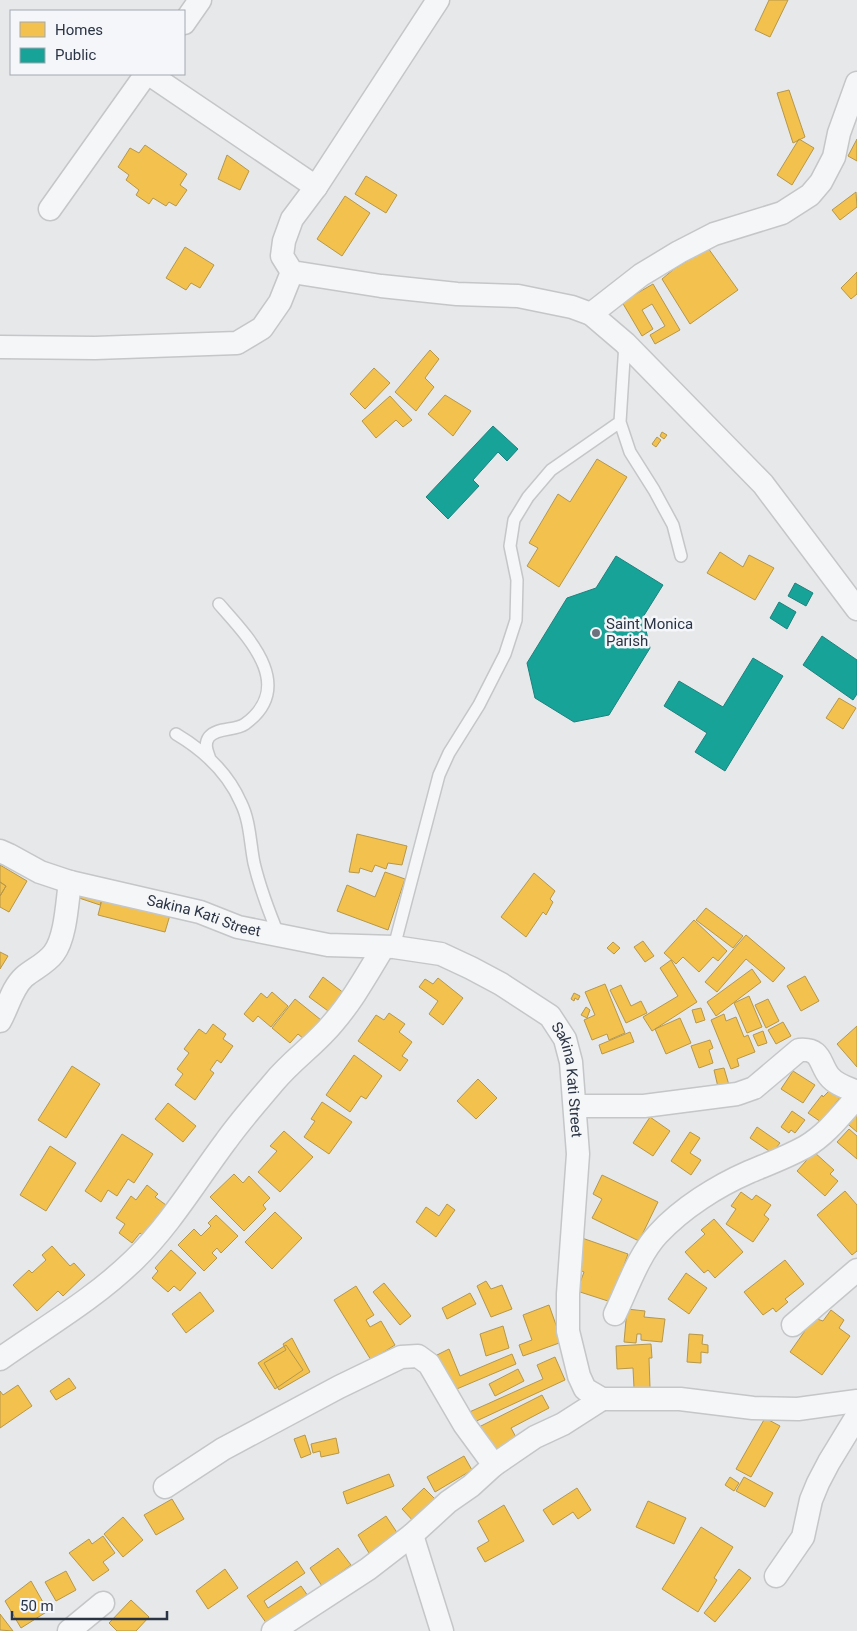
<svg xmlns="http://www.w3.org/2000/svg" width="857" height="1631" font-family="Roboto,sans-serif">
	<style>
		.homes { fill: #f2c14e; stroke: #b6974b }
		.public { fill: #17a398; stroke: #1d827f }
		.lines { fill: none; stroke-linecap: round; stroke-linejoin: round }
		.lane-casing { stroke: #c4c6c8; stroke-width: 14 }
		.street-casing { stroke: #c4c6c8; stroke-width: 25 }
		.lane { stroke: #f5f6f7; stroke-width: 11 }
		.street { stroke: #f5f6f7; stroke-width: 22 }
		.poi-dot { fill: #6c737f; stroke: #f4f6f9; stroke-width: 2 }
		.labels { text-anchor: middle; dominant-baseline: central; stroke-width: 5; stroke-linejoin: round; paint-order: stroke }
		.poi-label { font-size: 15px; fill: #2b3445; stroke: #f4f6f9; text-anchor: start }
		.street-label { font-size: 15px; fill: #2b3445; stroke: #f4f6f9 }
	</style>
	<rect width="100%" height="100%" fill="#e6e8ea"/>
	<!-- homes -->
	<path class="homes" d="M769,0h19l-18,37 -15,-7z
		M789,90l16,47 -12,6 -16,-50z
		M799,139l15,9 -22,37 -15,-10z
		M857,139v22l-9,-5z
		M145,145l42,29 -7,11 7,5 -11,16 -7,-4 -3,4 -13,-8 -4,6 -13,-9 3,-5 -13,-10 3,-5 -11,-8 12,-19 9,5z
		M227,155l22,16 -9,19 -22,-11z
		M366,176l31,19 -11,18 -31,-19z
		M856,192l1,15 -17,13 -8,-10z
		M345,196l25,17 -28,43 -25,-17z
		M185,247l29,18 -14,23 -9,-5 -5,7 -20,-12z
		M708,248l30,42 -48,34 -28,-45 12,-10z
		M857,272v22l-6,5 -10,-11z
		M653,284l27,46 -25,14 -5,-9 15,-9 -13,-22 -10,6 11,19 -11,7 -20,-34z
		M430,350l9,9 -14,19 9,9 -18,24 -21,-19z
		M374,368l16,15 -25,26 -15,-15z
		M445,395l26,16 -18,25 -25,-22z
		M390,396l22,24 -9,7 -7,-7 -20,18 -14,-17z
		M662,432l5,3 -3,4 -4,-3z
		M657,437l4,3 -5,7 -4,-3z
		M597,459l30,18 -68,110 -32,-21 11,-18 -9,-5 29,-49 12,8z
		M720,552l23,15 6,-12 25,13 -19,32 -48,-27z
		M839,698l17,10 -13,21 -17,-11z
		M357,834l50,12 -5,19 -14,-2 -2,6 -11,-4 -3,7 -12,-4 -1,5 -10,-1z
		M0,865l27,16 -18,31 -9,-5v-11l6,-10 -6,-4z
		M385,872l20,7 -17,51 -51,-19 10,-26 28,12z
		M534,873l21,18 -5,8 3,3 -7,13 -3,-3 -17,25 -25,-20z
		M0,882l6,4 -6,10z
		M79,888l24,8 -3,9 -24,-8z
		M103,896l67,19 -5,17 -67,-17z
		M706,908l37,28 -10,12 -37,-28z
		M694,920l33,31 -9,10 -5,-4 -14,15 -16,-15 -7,7 -12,-11z
		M746,935l39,33 -12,14 -27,-23 -29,33 -12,-10z
		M643,941l11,15 -9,6 -11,-15z
		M613,942l7,6 -6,6 -7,-6z
		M0,952l8,4 -8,13z
		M671,960l26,42 -45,29 -9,-14 35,-21 -18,-28z
		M752,969l9,13 -45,34 -9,-14z
		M805,976l14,25 -18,10 -14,-25z
		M323,977l26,20 -14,19 -26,-19z
		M438,978l25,20 -20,27 -14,-11 9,-13 -19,-14 6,-8 8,5z
		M605,984l20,49 -16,7 -2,-6 -15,6 -8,-20 11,-5 -10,-23z
		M621,985l10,21 10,-5 6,12 -21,10 -16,-33z
		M272,992l16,14 -17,21 -13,-11 -5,6 -9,-8 17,-21 6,5z
		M574,993l6,3 -2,4 -3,-2 -1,3 -3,-2z
		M749,996l13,31 -15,6 -13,-30z
		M295,999l26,21 -16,20 -7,-6 -8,9 -18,-15z
		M768,999l11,22 -13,7 -11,-23z
		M586,1007l4,3 -3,8 -6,-3z
		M701,1008l4,12 -9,3 -4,-13z
		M389,1013l16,11 -6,8 13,10 -10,14 6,4 -8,11 -42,-30 18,-26 8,5z
		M724,1014l2,7 10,-4 8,20 4,-2 7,17 -18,7 2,7 -8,3 -20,-49z
		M680,1018l11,25 -25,11 -11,-25z
		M783,1022l8,14 -15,8 -8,-14z
		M213,1024l13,10 -3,5 10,7 -12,17 -4,-3 -7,10 4,3 -19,27 -20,-15 8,-11 -6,-5 12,-16 -5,-4 15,-20 7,5z
		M857,1026v41l-20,-23z
		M763,1031l4,12 -9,3 -5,-11z
		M630,1032l4,10 -32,12 -3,-9z
		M710,1040l3,8 -4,2 4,13 -14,5 -8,-22z
		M354,1055l28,21 -16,23 -5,-3 -11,16 -24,-17z
		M72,1066l28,18 -34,54 -28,-18z
		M724,1068l5,17 -11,2 -4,-17z
		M793,1071l22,14 -12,18 -22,-14z
		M478,1079l19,19 -21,21 -19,-18z
		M829,1091l5,4 4,-4 4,4 -21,27 -13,-9 14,-18 1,2z
		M322,1102l30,20 -23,32 -25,-17 11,-16 -4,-2z
		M168,1103l28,23 -13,16 -28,-23z
		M792,1111l13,9 -10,13 -4,-3 -2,3 -8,-6z
		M857,1111v21l-14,-12z
		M650,1117l20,14 -17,25 -20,-13z
		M757,1127l23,16 -8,10 -22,-15z
		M849,1129l8,7v23l-20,-17z
		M284,1131l29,26 -33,35 -22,-20 19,-21 -7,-5z
		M690,1132l10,6 -10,15 11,7 -10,15 -20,-14z
		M122,1134l31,20 -19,29 -6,-4 -11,17 -9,-6 -7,12 -16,-11z
		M50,1146l26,17 -30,48 -26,-16z
		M814,1152l20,18 -4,4 8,7 -13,15 -28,-25z
		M234,1174l9,9 6,-7 21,22 -7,7 3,4 -22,22 -34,-34z
		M602,1175l56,27 -19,39 -47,-23 10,-19 -9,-5z
		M147,1185l11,9 -3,3 11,8 -23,31 -3,-3 -8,10 -13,-10 6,-9 -9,-6 15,-22 5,4z
		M845,1191l12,14v46l-5,4 -35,-40z
		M741,1192l11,8 4,-5 15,10 -7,10 5,4 -16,23 -27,-18 10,-15 -5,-3z
		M447,1204l8,6 -19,27 -20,-15 10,-15 13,9z
		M275,1212l27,26 -30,31 -27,-27z
		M216,1215l22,21 -17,17 -4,-5 -5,5 5,5 -13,13 -26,-26 16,-16 7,7 10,-10 -3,-3z
		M714,1219l29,33 -28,26 -7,-8 -4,3 -19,-21 20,-18 -4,-4z
		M582,1238l46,16 -17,48 -34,-11 7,-19 -12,-5z
		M52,1246l18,20 4,-3 11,12 -22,21 -5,-5 -21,20 -24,-26 16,-15 3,3 14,-13 -4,-5z
		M171,1250l25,23 -16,18 -6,-5 -6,6 -16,-14 6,-7 -3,-3z
		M785,1260l19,24 -19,15 3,3 -12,10 -3,-4 -10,7 -19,-23z
		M686,1273l21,15 -18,26 -21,-15z
		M486,1281l5,8 11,-4 10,24 -21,8 -14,-31z
		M384,1283l27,33 -11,9 -27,-33z
		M356,1286l18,29 -8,5 4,7 11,-6 14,24 -24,15 -37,-60z
		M200,1292l14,19 -28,22 -14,-19z
		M470,1293l6,11 -29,15 -5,-11z
		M549,1305l13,37 -39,14 -4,-11 13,-5 -9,-25z
		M627,1309l18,2 -1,6 21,2 -3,23 -21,-2v-6h-4l-1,9 -12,-1z
		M831,1310l13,10 -5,8 11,8 -28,39 -32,-23 24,-34 9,3z
		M503,1326l6,22 -23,8 -6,-22z
		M689,1334l14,1 -1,9 6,1v8l-7,-1v11l-14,-1z
		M292,1338l18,34 -31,18 -15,-27 22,-13 -3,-6z
		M651,1344l1,14h-3l1,30h-16l-1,-20 -16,1 -1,-23z
		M286,1345l17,25 -28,19 -17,-26z
		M449,1349l11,27 52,-22 4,10 -64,27 -15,-36z
		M555,1357l10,23 -95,44 -5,-10 78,-35 -6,-14z
		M518,1369l6,12 -29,15 -6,-12z
		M69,1378l7,10 -20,12 -6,-9z
		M18,1385l14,21 -32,22v-37l3,4z
		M542,1395l7,13 -38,20 6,11 -25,13 -13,-25z
		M765,1418l15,8 -29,51 -15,-8z
		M305,1435l6,19 -10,4 -7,-19z
		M336,1438l3,15 -18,4 -1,-6 -7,2 -2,-9z
		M464,1456l8,14 -37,22 -8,-15z
		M389,1474l5,12 -47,18 -4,-12z
		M730,1477l9,6 -5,8 -9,-6z
		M744,1477l29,16 -8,14 -29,-16z
		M424,1488l14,14 -22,22 -14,-15z
		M577,1488l14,22 -13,9 -5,-7 -20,13 -10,-15z
		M172,1499l12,20 -28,16 -12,-20z
		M648,1501l38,17 -12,26 -38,-17z
		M504,1505l20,36 -39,21 -8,-14 12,-7 -11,-20z
		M386,1516l12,18 -29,19 -11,-18z
		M123,1517l20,23 -20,17 -19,-23z
		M701,1527l32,20 -19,31 3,2 -19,32 -36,-23z
		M103,1536l12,17 -12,9 6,8 -16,11 -24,-28 20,-14 3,5z
		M338,1548l13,17 -29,21 -12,-18z
		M297,1561l8,12 -41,28 4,7 33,-22 7,10 -41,28 -20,-28z
		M225,1569l13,19 -30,21 -12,-18z
		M739,1569l12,9 -36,44 -11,-9z
		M66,1571l10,19 -20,11 -11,-19z
		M31,1581l17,30 -27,17 -16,-27z
		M131,1600l18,17 -13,14h-19l-8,-8z
		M0,1614l13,17 -13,-1z"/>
	<!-- public -->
	<path class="public" d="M493,426l25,23 -11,12 -9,-9 -25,28 6,6 -31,33 -22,-22z
		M616,556l47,29 -20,32 7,31 -41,67 -35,7 -39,-24 -8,-35 40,-65 29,-10z
		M795,583l18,10 -7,13 -18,-10z
		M779,602l17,10 -9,17 -17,-11z
		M822,636l35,24v34l-4,6 -50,-35z
		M753,658l30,18 -58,95 -30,-19 12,-19 -43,-27 15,-25 44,26z"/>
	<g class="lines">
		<defs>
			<path id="lane" d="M625,343l-5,79 10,30 24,38 19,35 8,31
				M176,734c27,16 52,39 65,69 9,18 9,40 13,60 6,25 15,49 25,73
				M210,759c-3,-8 -6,-15 -1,-22 8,-10 26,-6 36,-13 52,-38 3,-87 -26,-120
				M394,947l45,-172 10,-22 30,-48 26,-51 11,-34 1,-40 -7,-34 4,-26 14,-23 23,-27 69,-48"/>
			<g id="street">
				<path d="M438,0l-122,187 -24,32 -8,22 -2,15 10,16 89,14 76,8 61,2 54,11 19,7 34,29 138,141 94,125"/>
				<path d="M184,23l16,-23"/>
				<path d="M149,74l167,113"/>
				<path d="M50,209l96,-135"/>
				<path d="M591,314l50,-39 38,-23 35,-18 68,-21 28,-18 11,-13 13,-25 5,-24 18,-50"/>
				<path d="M0,347l95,1 142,-5 25,-15 18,-26 12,-30"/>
				<path id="s1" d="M0,851l9,4 31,17 30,10 130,30 38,15 90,18 66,2 47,7 30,14 30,16 49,32 15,23 6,23 7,92 -10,140v37l11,45 6,13 17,10h78l73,9 45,1 59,-8"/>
				<path d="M0,1021c8,-14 12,-33 24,-44 9,-8 22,-13 30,-24 12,-16 13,-51 16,-71"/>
				<path d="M575,1106h69l93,-12 17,-6 45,-38c23,-2 20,13 30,26 7,9 19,12 28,16"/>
				<path d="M615,1314c12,-25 24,-60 43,-80 24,-26 59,-48 91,-62 19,-8 38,-15 56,-25 21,-12 36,-32 52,-50"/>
				<path d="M793,1325l64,-55"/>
				<path d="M0,1359c45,-32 94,-60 134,-99 36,-35 62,-79 92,-119 15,-21 32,-40 48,-59 18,-22 41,-37 59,-59 20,-23 34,-49 50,-75"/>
				<path d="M165,1487l58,-38 116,-62 62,-30 17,-1 11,8 35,60 30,41"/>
				<path d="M412,1535l30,96"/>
				<path d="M776,1576l27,-39 8,-37 7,-17 11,-21 28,-46"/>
				<path d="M69,1631l34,-28"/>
				<path d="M273,1631l95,-62 44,-34 36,-33 23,-16 23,-21 41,-28 28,-13 39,-25"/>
			</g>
		</defs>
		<!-- lane casing -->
		<use href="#lane" class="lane-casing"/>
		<!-- street casing -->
		<use href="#street" class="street-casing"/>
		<!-- lane -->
		<use href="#lane" class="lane"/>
		<!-- street -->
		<use href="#street" class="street"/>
	</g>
	<!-- markers -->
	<circle class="poi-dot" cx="596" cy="633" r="5"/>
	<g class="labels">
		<!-- poi labels -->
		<g class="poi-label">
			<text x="606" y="624">Saint Monica<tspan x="606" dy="17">Parish</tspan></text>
		</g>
		<!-- street labels -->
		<g class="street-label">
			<text stroke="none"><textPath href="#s1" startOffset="215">Sakina Kati Street</textPath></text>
			<text stroke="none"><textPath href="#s1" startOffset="650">Sakina Kati Street</textPath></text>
		</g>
	</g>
	<!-- legend -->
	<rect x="10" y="10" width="175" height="65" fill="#f4f6f9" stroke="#a4a8b1"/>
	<rect x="20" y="22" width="25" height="15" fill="#f2c14e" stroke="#a4a8b1"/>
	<text x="55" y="35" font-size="15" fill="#2b3445">Homes</text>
	<rect x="20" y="48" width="25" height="15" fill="#17a398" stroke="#a4a8b1"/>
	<text x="55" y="60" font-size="15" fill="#2b3445">Public</text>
	<!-- scale -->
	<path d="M12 1611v8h155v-8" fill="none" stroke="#2b3445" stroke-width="2.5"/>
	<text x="20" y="1611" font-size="15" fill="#2b3445" stroke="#f4f6f9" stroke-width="4" paint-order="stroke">50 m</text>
</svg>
